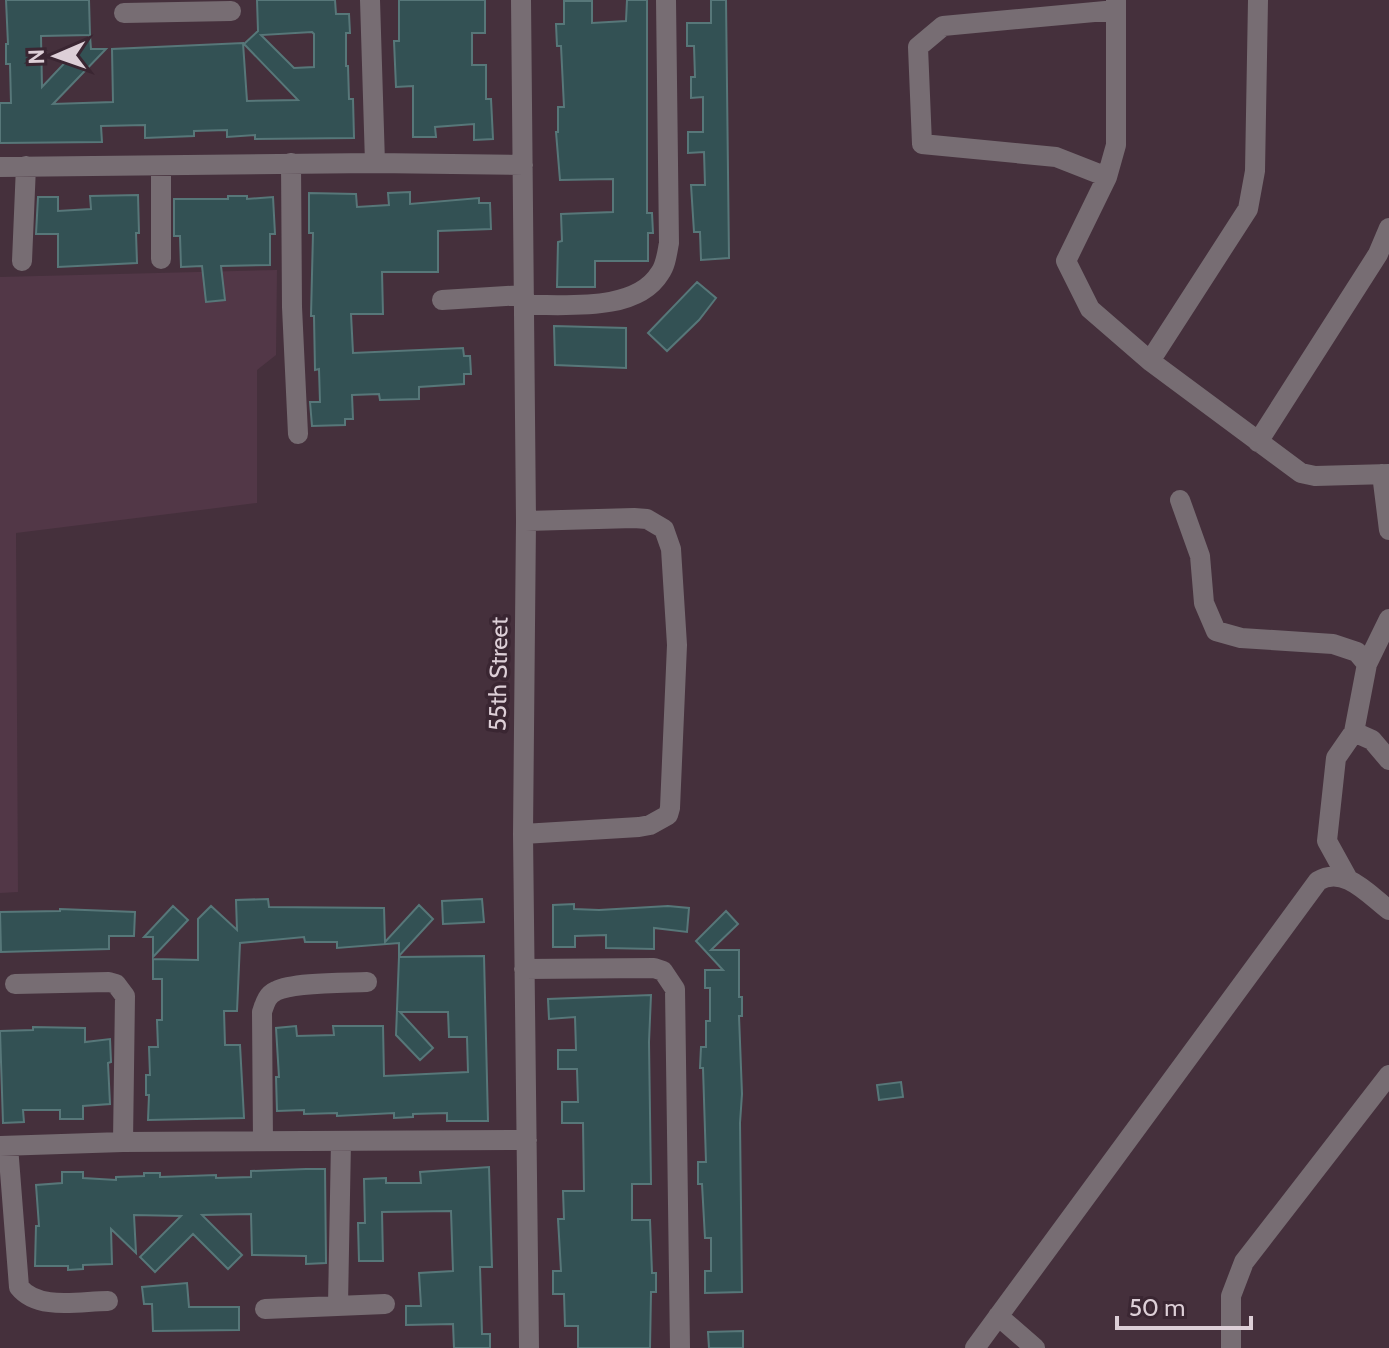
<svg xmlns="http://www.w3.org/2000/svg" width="1389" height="1348" font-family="Cabin,sans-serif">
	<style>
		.built { fill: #523747 }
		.building { fill: #335154; stroke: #577779; stroke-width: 2; fill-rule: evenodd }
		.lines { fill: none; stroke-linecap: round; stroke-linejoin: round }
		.minor { stroke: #776d73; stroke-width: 20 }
		.labels { text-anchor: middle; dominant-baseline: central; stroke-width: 7; stroke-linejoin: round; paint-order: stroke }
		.street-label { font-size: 24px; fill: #ddcfd7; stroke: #3a2632 }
	</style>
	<rect width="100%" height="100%" fill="#45303c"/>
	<!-- built -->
	<path class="built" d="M277,270l-1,85 -19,15v133l-241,30 2,359 -18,1v-616z"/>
	<!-- building -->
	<path class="building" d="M6,0h83l1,35 -49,1 1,51 48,-51 1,13h15l-53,55 60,-2 -1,-53 131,-6 4,58 51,-1 -54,-56 14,-13 -1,-31h78l1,14h13l1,19h-4v33h2l1,33h4l1,39 -99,1v-4l-28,2v-7l-33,1v5l-49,2v-13l-44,1 1,16 -102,1v-40h11l-1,-39h-4v-20h2zM312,32l2,2v33l-20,1 -33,-33z
		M399,0h86v33h-13v32h14v34h5l2,40 -19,1v-16l-39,3 1,10h-23v-51l-17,1 -2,-46h5z
		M627,0h20v213h5l1,20h-5v28h-53v26h-38l1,-45 4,-1 -1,-27 52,-2v-33l-53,1 -4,-48h2v-25h6l-3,-61h-4l-1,-22h8v-23h28v22l34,-2z
		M711,0h15l3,258 -28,2 -1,-28h-6l-3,-47h14l-1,-33 -16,1v-21h15v-35l-12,1v-21h4l-1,-31h-7v-23h24z
		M410,192v12l69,-6v5h11l1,26 -53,2v41h-56l1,42h-32l2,39 110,-5 1,8h6l1,18h-7v10l-45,3v12l-39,1 -1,-6 -27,1 1,24h-8v6l-33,1 -2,-24h10l-1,-33 -4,1 -1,-54h-3l2,-83h-4v-40l47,1 1,13 32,-2 -1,-12z
		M138,195l1,38h-3l1,30 -79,4v-33h-22l2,-37h20v14l33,-2 -1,-13z
		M228,196h19v3l26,-2 2,37h-5v31l-49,1 4,34 -19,2 -4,-36 -21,1 -1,-31h-6v-37h54z
		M697,282l19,16 -17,22 -32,31 -19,-18z
		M554,326l72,2v40l-71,-3z
		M268,899l1,8 115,1 1,34 34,-37 14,14 -34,37v-13l-62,5v-6h-32l-1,-5 -64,6 -3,68h-13l1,34h15l4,73 -96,2 1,-25h-3v-20h4l-1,-28h9l-1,-27h5v-41h-9v-20l45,1v-41l13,-13 26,24 -1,-30z
		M482,899l2,23 -41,2 -1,-23z
		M574,904v5l25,1 69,-4 21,2 -2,24 -33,-4v21l-48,-1v-13l-31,1v11h-22v-42z
		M173,906l15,14 -35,37v-20h-9z
		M60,909l75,3 -1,24h-25v13l-108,3 -1,-40 60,-1z
		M726,911l12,13 -27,26h28v47h3v19h-3l3,78 -2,29 2,169 -37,1v-22h6v-33h-6l-3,-54h-4v-22h8l-3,-94h-3l1,-21h5v-26h4v-33h-5v-18h18l-27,-29z
		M484,956l4,165h-41v-8l-34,1v3l-19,1v-5l-57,3v-3l-33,1v-4l-27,1 -1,-34h3l-3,-49 20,-2 1,10 37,-1 -1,-9h50l1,50 84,-4 -1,-35h-18l-1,-25h-48l33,36 -13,12 -24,-25 3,-78z
		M651,995l-2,47 2,142h-19v36h18l2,53h4v19h-5l-1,56h-72v-22h-13l-1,-32h-11v-23h8l-3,-52h6l-1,-28h21l-1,-68h-21v-21h16l-1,-33h-19v-19h18l-1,-33 -26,2 -1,-20z
		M33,1027l52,1v14l25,-3 1,23 -3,1 2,41 -27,2v13h-23v-9h-37l1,12 -21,1 -3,-92 33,-1z
		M901,1082l2,15 -24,3 -2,-15z
		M489,1167l3,100h-12l2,67h8v14h-36l-1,-24 -47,1v-19h15l-2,-33 34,-2 -2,-60 -69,1 1,49h-24l-1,-38h7l-1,-44 22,-1v5h35l-1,-11z
		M306,1169h19l1,94 -20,1v-8l-54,-1 -1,-41 -49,1 40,40 -14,14 -35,-35 -38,38 -15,-15 41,-41 -47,-1 2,38 -25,-24 1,35 -29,1v4l-15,1v-4h-33l1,-40h3l-3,-41 26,-2v-11h21v6l33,2v-3l28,-1v-3h16v4l56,-2v3l35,-1v-6z
		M187,1283l2,24h50v23l-86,1 -1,-27h-8l-2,-17z
		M743,1331v17h-34l-1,-16z"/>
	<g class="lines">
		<!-- minor -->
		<path class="minor" d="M370,0l5,163
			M521,0l5,521 -3,313 6,514
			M1116,0v145l-9,32 -41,84 24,48 60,52 151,112 14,3 74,-2
			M124,13l107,-2
			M291,163l1,144 6,127
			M0,167l375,-4 148,2
			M1107,177l-51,-20 -134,-13 -4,-97 25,-21 173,-16
			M161,259v-93
			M22,261l4,-95
			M442,300l82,-5
			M524,305c40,-1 112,8 136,-32 6,-8 7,-20 9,-30l-3,-243
			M1150,361l98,-152 7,-38 3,-171
			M1258,442l120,-188 11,-26
			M1382,474l7,56
			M1180,500l20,56 4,47 12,28 25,7 92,6 24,8 10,12
			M1354,732l13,-68 22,-45
			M523,834l116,-7 11,-2 18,-10 2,-7 7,-163 -6,-96 -7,-20 -17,-10 -13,-1 -108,3
			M1348,879l-21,-38 9,-83 18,-26 18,8 17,20
			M524,969l130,-1 9,3 12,18 5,359
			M15,984l94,-2 7,2 9,12 -2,146
			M263,1141l-1,-129c3,-9 5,-17 14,-21 17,-9 69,-8 91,-9
			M0,1146l123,-4 404,-2
			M8,1146l11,141c19,24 61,14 89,14
			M338,1305l3,-164
			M265,1309l120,-5
			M998,1316l37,32
			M975,1348l343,-467c26,-16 51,14 71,29
			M1231,1348v-52l13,-34 145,-187"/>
	</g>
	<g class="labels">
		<!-- street labels -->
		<g class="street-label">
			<text transform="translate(498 674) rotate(-89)">55th Street</text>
		</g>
	</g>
	<!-- north arrow -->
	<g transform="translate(56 56) rotate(268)" stroke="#3a2632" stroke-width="6" paint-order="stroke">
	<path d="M0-6L14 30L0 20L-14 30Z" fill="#ddcfd7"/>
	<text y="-12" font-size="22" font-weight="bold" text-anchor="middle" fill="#ddcfd7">N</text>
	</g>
	<!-- scale -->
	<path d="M1117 1316v12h134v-12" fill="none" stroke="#ddcfd7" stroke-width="4"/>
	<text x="1129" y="1316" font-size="24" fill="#ddcfd7" stroke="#3a2632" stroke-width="6" paint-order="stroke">50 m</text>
</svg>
